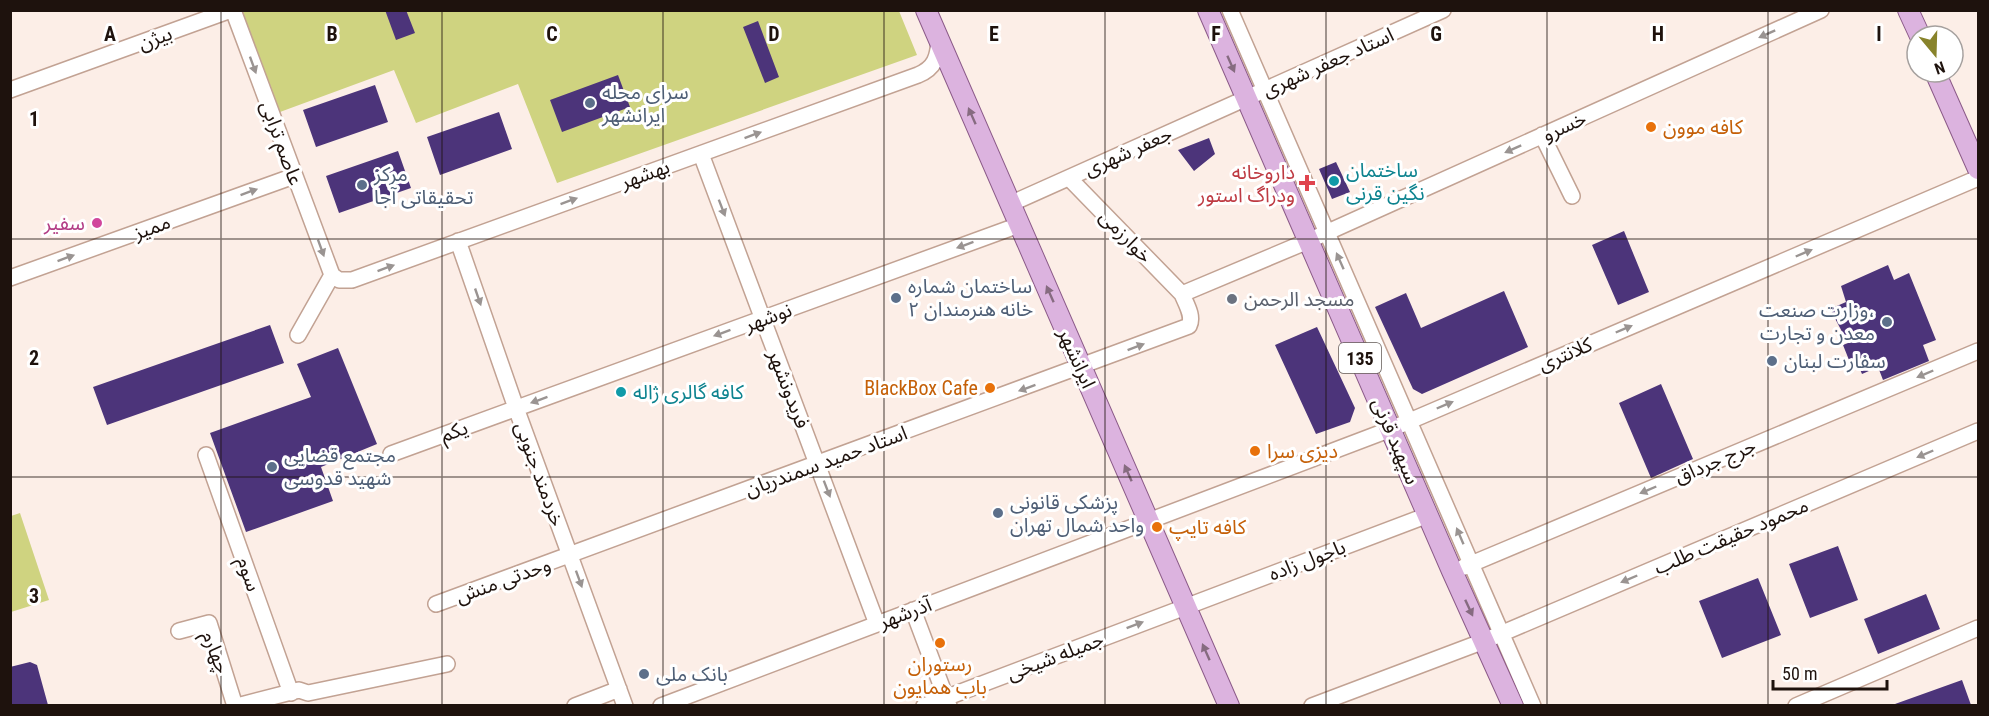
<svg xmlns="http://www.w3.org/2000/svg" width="1989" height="716" font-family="'Roboto Condensed','Noto Sans Arabic',sans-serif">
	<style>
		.green { fill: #cfd380 }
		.building { fill: #4c347a }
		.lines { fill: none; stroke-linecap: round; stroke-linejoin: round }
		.minor-casing { stroke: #c2a293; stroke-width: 18 }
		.major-casing { stroke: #8b5a88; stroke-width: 22 }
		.minor { stroke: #fff; stroke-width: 15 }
		.major { stroke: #dcb3df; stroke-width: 20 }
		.oneway { fill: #9a9492 }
		.oneway2 { fill: #866b80 }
		.grid { fill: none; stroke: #1e120d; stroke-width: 1.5; stroke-opacity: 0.55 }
		.service-dot { fill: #5c6f8a; stroke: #fff; stroke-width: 2 }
		.food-dot { fill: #e8710a; stroke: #fff; stroke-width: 2 }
		.culture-dot { fill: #0f9aa8; stroke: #fff; stroke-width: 2 }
		.health-dot { fill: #e0444e; stroke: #fff; stroke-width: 2 }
		.hotel-dot { fill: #d1479c; stroke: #fff; stroke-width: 2 }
		.worship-dot { fill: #6b7280; stroke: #fff; stroke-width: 2 }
		.labels { text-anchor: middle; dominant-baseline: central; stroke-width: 6; stroke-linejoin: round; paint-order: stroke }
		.shield { fill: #fff; stroke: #625956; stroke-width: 1.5 }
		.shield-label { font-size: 18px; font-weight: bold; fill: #1e120d }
		.street-label { font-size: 20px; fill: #1e120d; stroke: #fff }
		.service-label { font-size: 20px; fill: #4e5e75; stroke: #fff; text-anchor: start }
		.food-label { font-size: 20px; fill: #c56008; stroke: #fff; text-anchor: start }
		.culture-label { font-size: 20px; fill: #0d838f; stroke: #fff; text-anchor: start }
		.health-label { font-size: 20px; fill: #be3a42; stroke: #fff; text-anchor: end }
		.hotel-label { font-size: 20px; fill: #b23c85; stroke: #fff; text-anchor: end }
		.worship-label { font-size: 20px; fill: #5b616d; stroke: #fff; text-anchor: start }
		.grid-label { font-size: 20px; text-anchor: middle; font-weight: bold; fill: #1e120d; stroke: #fff; stroke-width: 6; stroke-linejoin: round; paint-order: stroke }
	</style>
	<rect width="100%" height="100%" fill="#fceee7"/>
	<!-- green -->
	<path class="green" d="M242,11h657l18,44 -360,128 -39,-99 -102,39 -22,-53 -114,42z
		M20,513l29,87 -38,12v-96z"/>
	<!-- building -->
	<path class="building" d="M385,10h21l9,23 -19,7z
		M758,21l21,56 -14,6 -22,-56z
		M618,75l12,32 -68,25 -12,-32z
		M375,85l13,37 -72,25 -13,-37z
		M499,112l13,37 -72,26 -13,-38z
		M1209,138l6,16 -21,17 -16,-21z
		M398,151l13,37 -72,25 -13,-37z
		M1336,162l14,30 -18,7 -13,-30z
		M1624,231l25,61 -31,13 -26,-60z
		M1888,265l6,15 15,-7 27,67 -13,5 6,16 -46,19 -5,-13 -16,7 -3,-7 -6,3 -10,-25 5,-2 -18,-34 16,-7 -5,-16z
		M1504,291l24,56 -106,47 -9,-5 -38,-82 31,-14 15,35z
		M270,325l14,38 -177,62 -14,-38z
		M1317,327l38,81 -5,14 -34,12 -41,-89z
		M338,348l39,96 -56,23 12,34 -87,31 -36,-99 101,-36 -14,-33z
		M1661,384l32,75 -42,19 -32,-75z
		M1838,546l20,54 -48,18 -21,-54z
		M1758,578l23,57 -59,23 -23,-57z
		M1926,594l14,35 -62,25 -14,-35z
		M30,662l7,3 11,40h-38v-38z
		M1962,680l9,25h-75l-1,-1z"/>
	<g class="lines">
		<defs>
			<path id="minor" d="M233,10l99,265
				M1230,10l303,696
				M10,90l221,-80
				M1542,135l30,61
				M701,154l176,470
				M1069,178l113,116
				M1010,204l433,-194
				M458,241l58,167 109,298
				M332,275l7,5h13l566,-205c17,-7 20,-18 21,-35
				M10,278l284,-102
				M298,335l34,-60
				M391,454l628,-229
				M206,455l85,238
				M1464,567l514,-216
				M436,604l753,-278c5,-10 -3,-22 -7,-32l126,-53 513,-231
				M913,610l36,96
				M179,631l30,-8 26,83
				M237,706l62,-16 9,3 139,-29
				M575,706l44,-17
				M661,706l730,-277 587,-251
				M924,706l504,-191
				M1312,706l172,-65 494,-210
				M1796,706l182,-78"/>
			<path id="major" d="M926,10l303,696
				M1208,10l244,561 61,135
				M1908,10l12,26
				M1935,72l43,97"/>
		</defs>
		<!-- minor casing -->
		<use href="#minor" class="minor-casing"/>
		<!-- major casing -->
		<use href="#major" class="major-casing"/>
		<!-- minor -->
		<use href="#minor" class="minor"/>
		<!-- major -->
		<use href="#major" class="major"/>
	</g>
	<!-- one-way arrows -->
	<defs><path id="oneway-solid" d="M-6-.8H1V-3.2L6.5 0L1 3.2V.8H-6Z" transform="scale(1.5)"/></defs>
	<g class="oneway">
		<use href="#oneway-solid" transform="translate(1767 34) rotate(156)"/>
		<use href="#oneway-solid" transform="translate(253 65) rotate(70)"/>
		<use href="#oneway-solid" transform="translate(753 135) rotate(-20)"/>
		<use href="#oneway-solid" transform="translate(1513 149) rotate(156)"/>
		<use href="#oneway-solid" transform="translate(249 192) rotate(-20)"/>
		<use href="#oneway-solid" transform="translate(569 201) rotate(-20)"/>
		<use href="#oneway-solid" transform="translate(722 208) rotate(69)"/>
		<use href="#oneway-solid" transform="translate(965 245) rotate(160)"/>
		<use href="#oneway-solid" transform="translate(321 248) rotate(70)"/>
		<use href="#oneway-solid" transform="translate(1804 253) rotate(-23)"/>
		<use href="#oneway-solid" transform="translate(66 258) rotate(-20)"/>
		<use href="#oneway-solid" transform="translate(1340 261) rotate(-114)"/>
		<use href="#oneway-solid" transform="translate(386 268) rotate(-20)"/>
		<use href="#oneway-solid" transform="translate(478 297) rotate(71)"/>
		<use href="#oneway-solid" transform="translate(1624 329) rotate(-23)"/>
		<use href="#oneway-solid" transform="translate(722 333) rotate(160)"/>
		<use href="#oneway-solid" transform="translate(1136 347) rotate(-21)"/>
		<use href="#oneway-solid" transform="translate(1925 374) rotate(157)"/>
		<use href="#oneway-solid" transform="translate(1027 388) rotate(160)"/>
		<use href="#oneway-solid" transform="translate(539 400) rotate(160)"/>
		<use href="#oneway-solid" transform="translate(1445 405) rotate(-23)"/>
		<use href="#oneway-solid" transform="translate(1925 454) rotate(157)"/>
		<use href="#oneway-solid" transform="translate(827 489) rotate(69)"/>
		<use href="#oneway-solid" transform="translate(1648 490) rotate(157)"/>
		<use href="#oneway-solid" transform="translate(1460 536) rotate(-113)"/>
		<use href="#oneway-solid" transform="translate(579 579) rotate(70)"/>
		<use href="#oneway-solid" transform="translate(1629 579) rotate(157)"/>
		<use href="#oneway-solid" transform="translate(1135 625) rotate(-21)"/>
	</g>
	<g class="oneway2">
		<use href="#oneway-solid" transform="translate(1231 64) rotate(66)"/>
		<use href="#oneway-solid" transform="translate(972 116) rotate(-114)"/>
		<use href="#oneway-solid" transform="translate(1050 294) rotate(-114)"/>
		<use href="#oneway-solid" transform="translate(1128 473) rotate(-114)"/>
		<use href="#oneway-solid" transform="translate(1469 608) rotate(65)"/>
		<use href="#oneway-solid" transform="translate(1206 652) rotate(-114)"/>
	</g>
	<!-- grid -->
	<path class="grid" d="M221,10v696M442,10v696M663,10v696M884,10v696M1105,10v696M1326,10v696M1547,10v696M1768,10v696M10,239h1968M10,477h1968"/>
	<!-- markers -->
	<g class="service-dot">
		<circle cx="590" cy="103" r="6"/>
		<circle cx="362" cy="185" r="6"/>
		<circle cx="896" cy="298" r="6"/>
		<circle cx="1887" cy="322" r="6"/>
		<circle cx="1772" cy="361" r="6"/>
		<circle cx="272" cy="467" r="6"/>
		<circle cx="998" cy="513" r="6"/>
		<circle cx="644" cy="674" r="6"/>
	</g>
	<g class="food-dot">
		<circle cx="1651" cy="127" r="6"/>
		<circle cx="990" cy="388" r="6"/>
		<circle cx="1255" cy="451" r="6"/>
		<circle cx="1157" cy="527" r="6"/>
		<circle cx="940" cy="643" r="6"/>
	</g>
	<g class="culture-dot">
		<circle cx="1334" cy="181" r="6"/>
		<circle cx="621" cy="392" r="6"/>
	</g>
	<path class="health-dot" d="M1304 174h6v6h6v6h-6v6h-6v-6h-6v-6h6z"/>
	<circle class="hotel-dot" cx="97" cy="223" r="6"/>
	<circle class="worship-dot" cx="1232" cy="299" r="6"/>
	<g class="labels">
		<!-- shield labels -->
		<rect class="shield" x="1339" y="343" width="42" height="30" rx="4.5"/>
		<g class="shield-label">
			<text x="1360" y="358">135</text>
		</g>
		<!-- street labels -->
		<g class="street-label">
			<text transform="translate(155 38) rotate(-20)">بیژن</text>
			<text transform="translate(1328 62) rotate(-24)">استاد جعفر شهری</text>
			<text transform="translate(1564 126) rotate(-24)">خسرو</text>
			<text transform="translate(282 143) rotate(70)">عاصم ترابی</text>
			<text transform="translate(1128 151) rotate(-24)">جعفر شهری</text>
			<text transform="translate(645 174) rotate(-20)">بهشهر</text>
			<text transform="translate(152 227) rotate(-20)">ممیز</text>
			<text transform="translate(1126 236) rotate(46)">خوارزمی</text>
			<text transform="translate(768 317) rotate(-20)">نوشهر</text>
			<text transform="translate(1565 354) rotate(-23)">کلانتری</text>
			<text transform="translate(1077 358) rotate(66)">ایرانشهر</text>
			<text transform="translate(789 389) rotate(69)">فریدونشهر</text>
			<text transform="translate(454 431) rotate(-20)">یکم</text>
			<text transform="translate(1396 441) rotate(67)">سپهبد قرنی</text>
			<text transform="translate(826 461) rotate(-20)">استاد حمید سمندریان</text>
			<text transform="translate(1715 461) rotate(-23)">جرج جرداق</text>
			<text transform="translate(540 474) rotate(70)">خردمند جنوبی</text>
			<text transform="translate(1731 536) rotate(-23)">محمود حقیقت طلب</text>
			<text transform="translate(1307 560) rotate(-21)">باجول زاده</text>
			<text transform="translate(249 574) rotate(71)">سوم</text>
			<text transform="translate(503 580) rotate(-20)">وحدتی منش</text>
			<text transform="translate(905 613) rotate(-21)">آذرشهر</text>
			<text transform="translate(216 652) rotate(68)">چهارم</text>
			<text transform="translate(1055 656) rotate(-21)">جمیله شیخی</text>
		</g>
		<!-- service labels -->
		<g class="service-label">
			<text x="602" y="92">سرای محله<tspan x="602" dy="23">ایرانشهر</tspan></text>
			<text x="374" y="174">مرکز<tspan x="374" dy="23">تحقیقاتی آجا</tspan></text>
			<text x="908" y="286">ساختمان شماره<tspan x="908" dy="23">۲ خانه هنرمندان</tspan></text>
			<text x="1875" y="310" text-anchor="end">وزارت صنعت،<tspan x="1875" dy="23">معدن و تجارت</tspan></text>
			<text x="1784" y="361">سفارت لبنان</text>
			<text x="284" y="455">مجتمع قضایی<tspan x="284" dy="23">شهید قدوسی</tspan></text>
			<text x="1010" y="502">پزشکی قانونی<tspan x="1010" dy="23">واحد شمال تهران</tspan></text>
			<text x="656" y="674">بانک ملی</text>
		</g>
		<!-- food labels -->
		<g class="food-label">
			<text x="1663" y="127">کافه موون</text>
			<text x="978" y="388" text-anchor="end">BlackBox Cafe</text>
			<text x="1267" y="451">دیزی سرا</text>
			<text x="1169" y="527">کافه تایپ</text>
			<text x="940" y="664" text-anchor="middle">رستوران<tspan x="940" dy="23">باب همایون</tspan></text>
		</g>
		<!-- culture labels -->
		<g class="culture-label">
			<text x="1346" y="170">ساختمان<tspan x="1346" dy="23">نگین قرنی</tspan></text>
			<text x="633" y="392">کافه گالری ژاله</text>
		</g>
		<!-- health labels -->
		<g class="health-label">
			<text x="1295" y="172">داروخانه<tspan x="1295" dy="23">ودراگ استور</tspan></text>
		</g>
		<!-- hotel labels -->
		<g class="hotel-label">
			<text x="85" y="223">سفیر</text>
		</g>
		<!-- worship labels -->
		<g class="worship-label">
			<text x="1244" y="299">مسجد الرحمن</text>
		</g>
	</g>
	<g class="grid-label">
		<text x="110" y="41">A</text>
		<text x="332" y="41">B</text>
		<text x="552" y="41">C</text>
		<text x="774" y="41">D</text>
		<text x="994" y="41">E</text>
		<text x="1216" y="41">F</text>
		<text x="1436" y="41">G</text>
		<text x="1658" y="41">H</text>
		<text x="1879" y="41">I</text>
		<text x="34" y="126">1</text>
		<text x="34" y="365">2</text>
		<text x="34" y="603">3</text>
	</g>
	<!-- border -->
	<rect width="1989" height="716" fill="none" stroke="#1e120d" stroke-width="24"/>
	<!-- north arrow -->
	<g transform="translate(1935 54) rotate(161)"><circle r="28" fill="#ffffff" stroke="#a5a09e" stroke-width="1.5"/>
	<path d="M0-4.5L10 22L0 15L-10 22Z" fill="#88832b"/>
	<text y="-9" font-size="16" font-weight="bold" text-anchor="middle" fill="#1e120d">N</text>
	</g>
	<!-- scale -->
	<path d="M1773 680v9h114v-9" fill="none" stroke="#1e120d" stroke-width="3"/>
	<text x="1782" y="680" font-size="18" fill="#1e120d" stroke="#ffffff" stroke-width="4.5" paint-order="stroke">50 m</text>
</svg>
